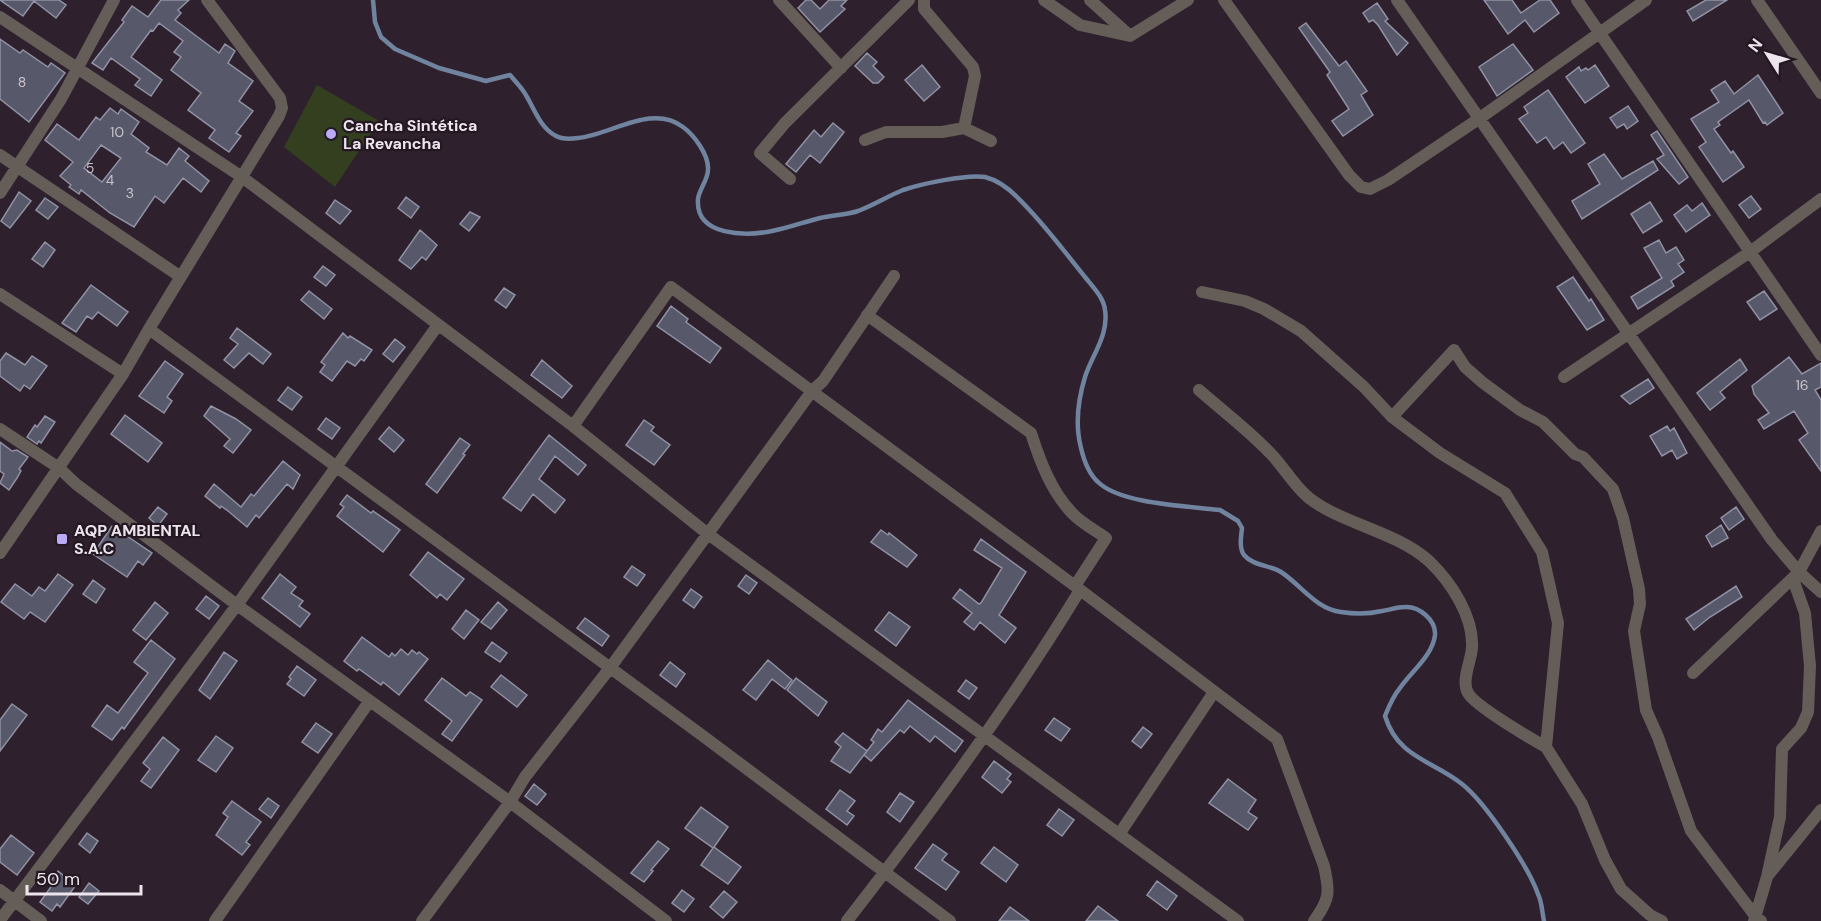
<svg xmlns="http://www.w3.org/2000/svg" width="1821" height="921" font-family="'DM Sans',sans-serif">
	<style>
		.green { fill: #343f1f }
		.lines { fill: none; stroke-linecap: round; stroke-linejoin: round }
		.stream { stroke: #70839f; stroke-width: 4.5 }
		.building { fill: #575869; stroke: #9091a4; stroke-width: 1.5; fill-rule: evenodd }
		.street { stroke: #655e58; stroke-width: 12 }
		.poi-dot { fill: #bbaaf6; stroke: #241823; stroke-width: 2 }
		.labels { text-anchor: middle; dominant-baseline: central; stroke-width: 4.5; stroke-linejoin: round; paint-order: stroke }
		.number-label { font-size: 14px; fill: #c8c2cc }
		.poi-label { font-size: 16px; font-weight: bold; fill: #ede5ed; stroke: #241823; text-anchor: start }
	</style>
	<rect width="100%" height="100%" fill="#2e212d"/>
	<!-- green -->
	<path class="green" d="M317,85l62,36 -44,66 -51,-40z"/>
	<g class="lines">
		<!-- stream -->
		<path class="stream" d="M373,0l2,22 6,15 14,12 44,19 47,13 24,-6c5,6 10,11 14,17 10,15 15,35 32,44 7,4 15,3 22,2 33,-3 74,-35 105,-11 11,8 25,27 25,41 1,11 -9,21 -10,31 -3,38 49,37 74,32 16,-3 32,-9 48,-13 12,-3 26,-3 38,-7 16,-6 30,-15 45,-21 18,-6 64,-16 82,-13 12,3 23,11 32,20 26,25 46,53 68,80 8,10 19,21 20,33 4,25 -13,45 -20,67 -7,23 -10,48 -4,71 3,13 7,25 17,34 22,22 90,24 122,28l18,11 4,7c-1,9 -3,20 2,27 9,11 26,10 37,17 20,13 35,37 60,40 13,2 28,2 41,-1 7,-1 15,-4 23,-4 14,-1 31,13 30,28 -2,20 -24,37 -35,53 -7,8 -11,18 -15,28 13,42 47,44 77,68 23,18 66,82 76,110 4,8 4,18 6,27"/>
	</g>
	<!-- building -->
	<path class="building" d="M0,0h59l7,5 -10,13 -22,-17 -11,15z
		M161,0h28l-11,10 3,3 -6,7 44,33 6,-9 10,7 -7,12 25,18 -14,20 14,10 -17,22 5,3 -12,16 -20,-14 6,-8 -27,-20 13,-17 -30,-23 10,-13 -7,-5 9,-11 -24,-18 -6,8 -2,-1 -20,27 31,23 -11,16 -16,-11 5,-6 -29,-21 -8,12 -11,-7 32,-41 -2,-2 10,-14 16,11z
		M806,0h5l9,9 9,-9h18l-6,6 4,3 -25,23 -22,-24z
		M1484,0h28l9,13 19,-13h10l9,13 -25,19 -9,-12 -17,14z
		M1706,0h21l-34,21 -6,-10z
		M1377,3l11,16 -3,2 23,22 -11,12 -19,-30 -5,-5 -4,2 -6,-9z
		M1306,23l33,43 7,-5 21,30 -6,4 12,20 -30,21 -11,-15 17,-12 -22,-34 3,-3 -31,-44z
		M0,39l20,14 3,-3 25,17 3,-4 14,10 -36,49 -29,-23z
		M1513,44l20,26 -36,26 -18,-29z
		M867,53l10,9 -4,4 11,11 -6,6h-5l-18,-17z
		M922,65l18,22 -16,14 -19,-21z
		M1595,65l14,21 -24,17 -19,-26 13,-10 2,4 5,-3 2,2z
		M1758,75l25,38 -16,12 -2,-3 -2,1 -14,-23 -31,22 2,3 -6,4 17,24 2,-2 11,16 -21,15 -24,-35 7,-5 -15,-23 28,-17 -8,-12 14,-9 9,13z
		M1548,90l37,53 -14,10 -8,-11 -9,7 -8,-12 -9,6 -18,-24 9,-6 -4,-6z
		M1628,106l10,15 -11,8 -3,-5 -7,4 -7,-10z
		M110,108l8,6 3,-5 18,13 -8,12 18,14 -3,4 21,13 12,-17 10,8 -4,5 24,20 -8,11 -18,-14 -19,25 -9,-7 -21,31 -24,-14 -29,-23 -2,4 -10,-7 2,-2 -11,-9 13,-14 -28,-22 12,-16 22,16 17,-23 4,3zM101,145l20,13 -19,24 -18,-14z
		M833,123l11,9 -24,31 -10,-8 -14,17 -10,-8 28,-34 7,7z
		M1657,131l31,46 -9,7 -22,-25 7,-4 -13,-20z
		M1604,154l18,25 31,-18 5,9 -76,49 -10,-18 28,-17 -12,-20z
		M19,192l12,9 -21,27 -9,-7z
		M1751,196l10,13 -12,9 -10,-13z
		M406,197l13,10 -8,11 -13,-10z
		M45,198l13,9 -10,12 -12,-9z
		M335,200l16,11 -11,13 -14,-11z
		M1650,202l12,19 -19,12 -12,-19z
		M1702,203l8,12 -24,17 -12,-17 13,-10 5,6z
		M470,212l10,5 -11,14 -9,-7z
		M420,230l17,15 -11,15 -4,-3 -11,12 -12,-9z
		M1659,240l7,13 10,-6 8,13 -6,4 6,8 -13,9 3,5 -36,23 -7,-12 31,-19 -18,-30z
		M45,242l10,8 -12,17 -11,-8z
		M323,266l12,9 -9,11 -12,-9z
		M1573,277l16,24 2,-2 13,21 -17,10 -30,-43z
		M91,285l37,27 -11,14 -19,-14 -6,7 -5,-3 -11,16 -14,-9z
		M504,288l11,7 -9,13 -11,-8z
		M309,291l23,18 -8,10 -23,-19z
		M1764,291l13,18 -17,11 -13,-18z
		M671,306l17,13 -2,3 35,26 -11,15 -53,-37z
		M237,328l34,26 -8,10 -14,-11 -15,15 -10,-8 14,-16 -8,-6z
		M343,333l5,5 2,-2 22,14 -8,11 -3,-2 -6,7 -8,-5 -15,20 -12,-9 5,-7 -4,-3z
		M395,339l10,8 -12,15 -10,-8z
		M6,353l19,12 7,-9 15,10 -17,23 -6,-4 -4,6 -20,-15v-15z
		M1789,357l13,17 19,-11v24l-6,3 6,10v71l-22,-31 9,-7 -14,-22 -30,18 -6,-9 11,-7 -15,-19 -2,-8z
		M1740,359l7,11 -27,22 5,6 -15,12 -13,-17z
		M542,360l30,26 -10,12 -31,-23z
		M165,361l18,13 -16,23 5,4 -8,12 -25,-17z
		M1648,379l6,9 -24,16 -9,-8z
		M288,387l14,10 -10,13 -14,-10z
		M211,406l25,13 15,11 -18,23 -9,-7 6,-7 -26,-23z
		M125,415l37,28 -14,19 -37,-28z
		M45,416l10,6 -14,21 -2,-2 -2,3 -10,-7 8,-12 2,2z
		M326,418l14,10 -8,11 -14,-10z
		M644,420l10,7 -3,4 19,14 -16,20 -28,-20z
		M1667,426l3,5 4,-3 13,25 -10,6 -5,-9 -10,6 -12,-20z
		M389,427l15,13 -10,12 -15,-13z
		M549,435l37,30 -8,10 -23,-19 -16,23 26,21 -10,13 -22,-19 -12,17 -18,-13z
		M460,438l10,7 -7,9 2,1 -28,38 -11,-9z
		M0,442l12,9 5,-1 11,7 -9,12 2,2 -4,7 -8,12 -9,-7 4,-9 -4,-3z
		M283,461l17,14 -7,14 -6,-5 -28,34 -3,-3 -9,12 -19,-16 -7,-5 -1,2 -15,-12 9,-12 27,23 10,-13 3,2z
		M347,495l24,18 2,-2 27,19 -17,22 -46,-36 7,-9 -4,-3z
		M158,507l9,7 -9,12 -9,-8z
		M1736,507l8,12 -15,11 -8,-12z
		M1721,525l7,13 -16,9 -6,-11z
		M112,526l40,27 -9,12 -5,-4 -11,16 -34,-23z
		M881,530l7,5 1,-2 28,22 -10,12 -36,-25z
		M981,539l45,33 -27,43 17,13 -11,15 -25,-21 -6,8 -10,-8 8,-9 -19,-15 7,-9 19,15 2,-1 21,-35 -28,-18z
		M428,552l36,27 -17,21 -7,-6 -3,4 -27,-23z
		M632,566l13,9 -8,11 -13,-9z
		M58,574l15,11 -28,37 -15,-10 -6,7 -23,-17 14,-18 17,12 7,-9 6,4z
		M280,574l16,13 -5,6 12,8 -4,5 11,8 -10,13 -38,-29z
		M746,575l11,8 -8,11 -11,-8z
		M93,580l12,9 -9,14 -13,-9z
		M1736,586l6,11 -32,20 -16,13 -8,-11z
		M691,589l11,8 -8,11 -11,-8z
		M206,596l13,10 -10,13 -13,-10z
		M155,602l13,11 -22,27 -13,-10z
		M498,602l9,8 -16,19 -10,-7z
		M466,610l13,10 -15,19 -12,-10z
		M889,612l21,15 -14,19 -21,-16z
		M585,618l24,18 -7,10 -25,-18z
		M362,637l27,20 3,-4 3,3 6,-7 7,6 4,-5 5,4 2,-2 9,7 -29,36 -16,-13 -2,3 -22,-16 -2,2 -13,-10z
		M151,640l24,19 -51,70 -2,-2 -10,13 -20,-14 15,-21 11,8 30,-40 -14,-11z
		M492,642l15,11 -7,9 -15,-10z
		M224,652l13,9 -27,38 -11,-9z
		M768,660l24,20 -7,9 -13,-10 -16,21 -13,-10z
		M670,662l15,12 -9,13 -16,-12z
		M297,666l19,14 -12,16 -17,-12 4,-5 -2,-2z
		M501,675l26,20 -10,12 -26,-20z
		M442,678l24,18 4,-4 12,8 -30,41 -10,-7 10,-13 -27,-21z
		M796,678l31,24 -9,14 -31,-26z
		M966,680l11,8 -8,11 -11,-8z
		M908,700l55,41 -8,11 -20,-16 -5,6 -20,-16 -6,7 -4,-3 -29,31 -7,-6 10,-13 -3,-2 7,-11 4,3z
		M12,704l15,11 -27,36v-31z
		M1054,718l16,11 -9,12 -16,-11z
		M316,723l16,11 -14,19 -16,-11z
		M1143,727l9,7 -11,14 -9,-7z
		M843,733l24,18 -17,22 -19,-12 10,-14 -6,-5z
		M216,736l17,12 -17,24 -18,-12z
		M163,737l16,13 -28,38 -10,-7 9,-12 -7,-6z
		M994,761l17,13 -4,5 4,3 -9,11 -20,-16z
		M1228,779l28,21 -8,12 9,6 -9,12 -39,-27z
		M534,784l12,10 -9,11 -12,-9z
		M840,790l15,11 -8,10 7,5 -7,9 -21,-16z
		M900,793l14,9 -14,20 -13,-10z
		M268,798l11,8 -8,12 -12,-9z
		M232,801l29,21 -15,20 4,3 -8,10 -26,-20 12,-18 -5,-4z
		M701,807l27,20 -14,20 27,20 -13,17 -27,-19 12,-17 -28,-20z
		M1059,809l15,11 -12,16 -15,-11z
		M87,833l11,8 -8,12 -11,-9z
		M11,835l23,18 -17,22 -17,-13v-13z
		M658,841l11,8 -18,21 2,1 -9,11 -13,-9z
		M933,844l14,10 -5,6 17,12 -13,18 -31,-22z
		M994,847l24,18 -12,17 -25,-19z
		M58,871l18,14 -16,22 -3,-3 -5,7 -12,-9 13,-18 -3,-2z
		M1157,881l20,15 -10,14 -20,-15z
		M89,883l10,8 -11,13 -9,-7z
		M682,890l12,9 -10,13 -12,-9z
		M724,891l13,11 -14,16 -13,-11z
		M1098,906l20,15h-32z
		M1010,907l19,14h-30z"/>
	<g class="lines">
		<!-- street -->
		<path class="street" d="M779,0l62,68
			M924,0v9l49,58 2,9 -11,52
			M1044,0l36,25 50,11 58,-36
			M1090,0l39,35
			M1224,0l125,175 12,12 9,2 18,-9 92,-62 166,-118
			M1397,0l375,540 27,32 22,20
			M1577,0l244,355
			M1757,0l64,93
			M0,17l242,160 331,249 135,108 530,387
			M865,140l21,-8h56l22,-4 27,13
			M0,155l181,122
			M790,179l-30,-26 25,-30 124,-123
			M0,193l61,-94 53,-99
			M1202,292l43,9 19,8 37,22 63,56 28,30 48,36 65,40 37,59 16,71 -12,124 36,57 23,56 16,29 29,26 12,6
			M0,294l123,80
			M867,315l164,118c9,28 20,58 41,80 9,10 23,17 34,25l-31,48
			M149,329l554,407 247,185
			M1564,377l186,-125 71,-53
			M1199,390c25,22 52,42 74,66 12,13 22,31 36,42 33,26 86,33 120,63 22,21 45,56 43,87 -1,13 -11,33 -4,45 7,13 62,45 78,54
			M1392,417l62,-67 11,17 17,15 38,28 23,12 32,32 8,3 30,32 10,29 16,71 1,15 -6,27 12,79 12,27 33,94 65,86 5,4
			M573,426l98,-139 404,299 202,153 47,127c6,26 6,33 -10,55
			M0,429l59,39 17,16 161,121 273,197 156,119
			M0,553l123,-179 26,-45 130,-213 3,-8 -2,-10 -73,-98
			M1693,673l106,-101 22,-41
			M1120,833l94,-141
			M1769,874l52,-64
			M0,890l41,31
			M0,920l237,-315 201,-280
			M215,921l154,-219
			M422,921l88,-119 15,-25 85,-109 202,-277 11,-10 71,-105
			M847,921c83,-107 163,-216 233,-331
			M1754,921l13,-44 13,-60 2,-68 19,-21 7,-16 2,-46 -5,-53 -11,-31 5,-10"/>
	</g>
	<!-- markers -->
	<g class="poi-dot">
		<circle cx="331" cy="134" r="6"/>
		<rect x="56" y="533" width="12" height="12" rx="3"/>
	</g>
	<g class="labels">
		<!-- number labels -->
		<g class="number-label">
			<text x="22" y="82">8</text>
			<text x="117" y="132">10</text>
			<text x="90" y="168">5</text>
			<text x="110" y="180">4</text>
			<text x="130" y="193">3</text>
			<text x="1802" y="385">16</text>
		</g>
		<!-- poi labels -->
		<g class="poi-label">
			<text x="343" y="125">Cancha Sintética<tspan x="343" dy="18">La Revancha</tspan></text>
			<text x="74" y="530">AQP AMBIENTAL<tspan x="74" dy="18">S.A.C</tspan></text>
		</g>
	</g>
	<!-- north arrow -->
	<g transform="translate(1767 54) rotate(307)" stroke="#241823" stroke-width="4.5" paint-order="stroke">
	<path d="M0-4.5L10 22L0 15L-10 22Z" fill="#ede5ed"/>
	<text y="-9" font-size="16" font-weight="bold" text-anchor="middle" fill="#ede5ed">N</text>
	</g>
	<!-- scale -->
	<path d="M27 885v9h114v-9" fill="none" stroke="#ede5ed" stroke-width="3"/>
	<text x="36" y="885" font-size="18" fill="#ede5ed" stroke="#241823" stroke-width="4.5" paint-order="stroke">50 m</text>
</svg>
